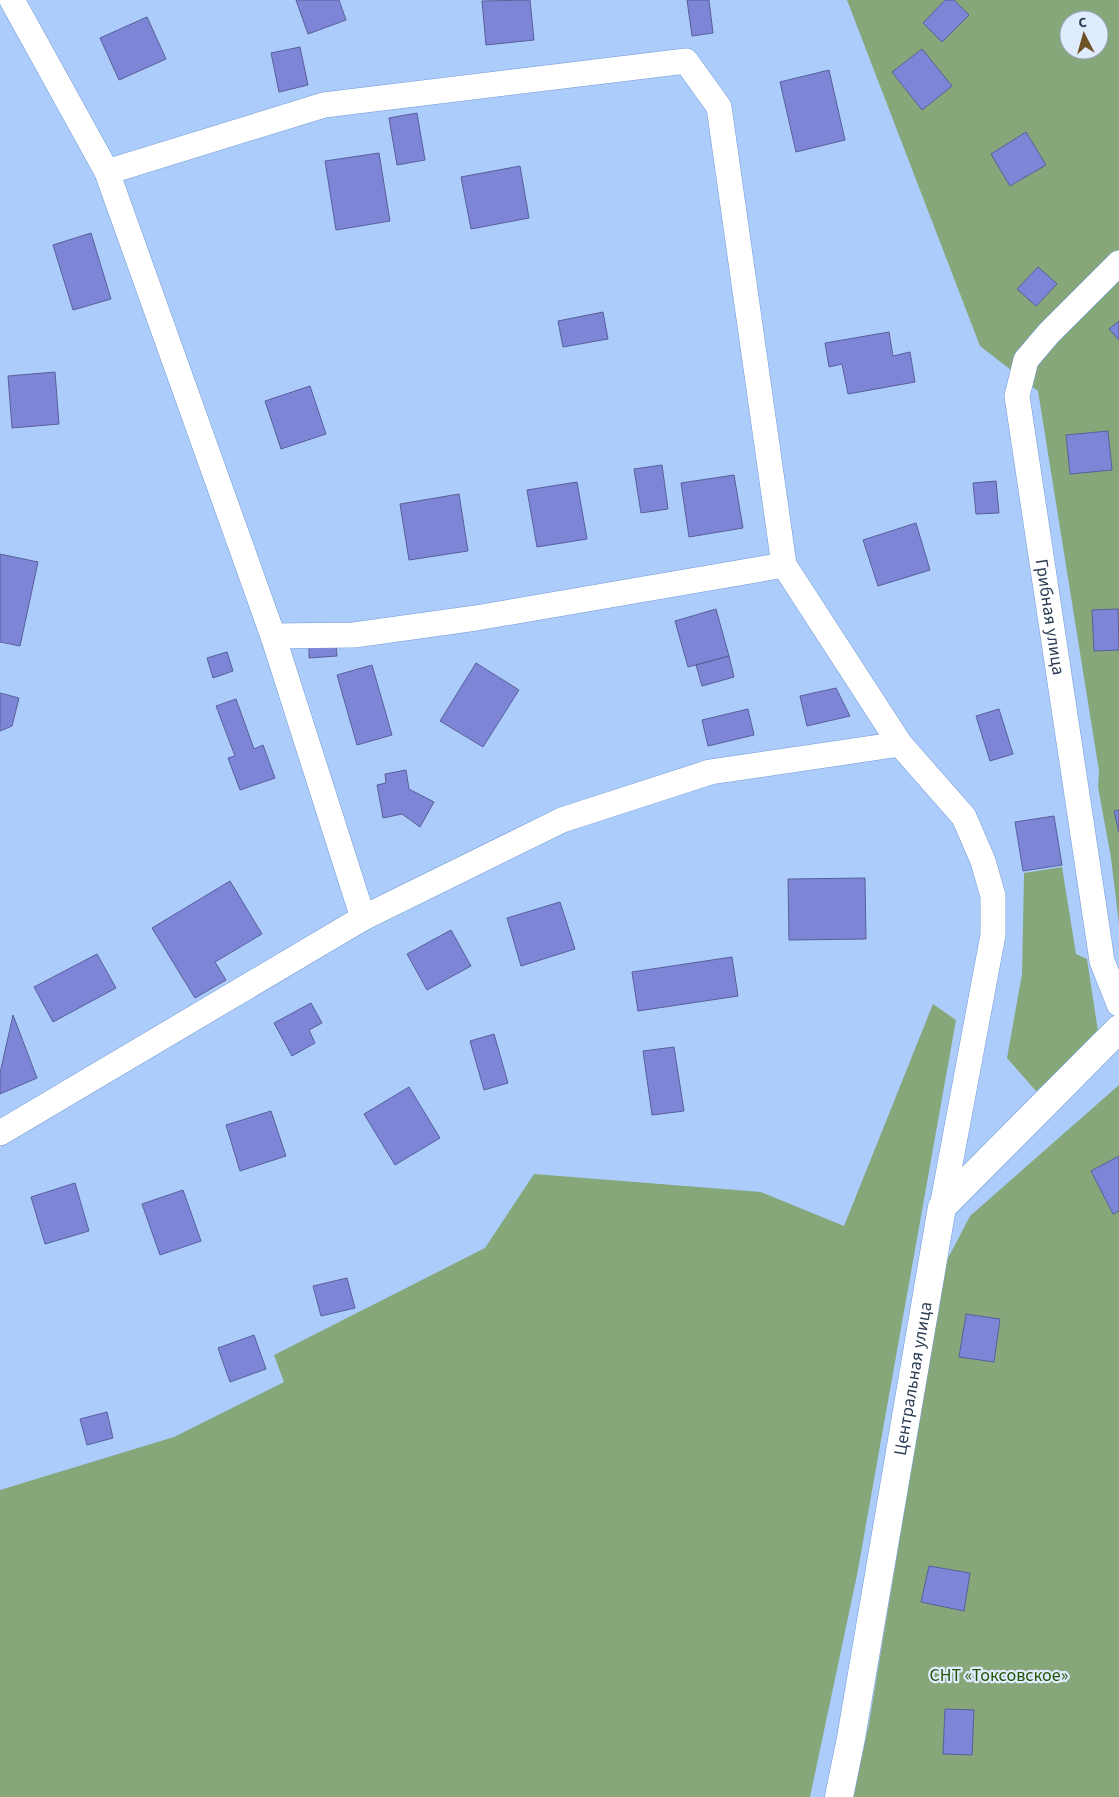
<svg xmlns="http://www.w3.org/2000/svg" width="1119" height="1797" font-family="'Source Sans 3',sans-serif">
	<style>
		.green { fill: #85a77a; fill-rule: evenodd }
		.building { fill: #7d86d6; stroke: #595f9b }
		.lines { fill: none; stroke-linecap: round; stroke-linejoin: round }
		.minor-casing { stroke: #749bd3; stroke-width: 26 }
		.tertiary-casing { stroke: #749bd3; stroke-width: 29 }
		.minor { stroke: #fff; stroke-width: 25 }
		.tertiary { stroke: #fff; stroke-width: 28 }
		.labels { text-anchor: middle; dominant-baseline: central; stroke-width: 4.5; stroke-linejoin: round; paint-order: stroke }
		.street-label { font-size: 18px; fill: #2d3d55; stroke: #dfecfe }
		.park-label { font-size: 18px; fill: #225605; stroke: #dfecfe }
	</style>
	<rect width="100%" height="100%" fill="#acccfb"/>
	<!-- green -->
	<path class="green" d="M847,0h272v924l-8,-66 -13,-71 1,-16 -61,-380 -58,-45zM1069,20h30v30h-30z
		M1062,867l14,87 11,5 12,79 -63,53 -29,-33 15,-84 2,-101z
		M933,1004l23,16 -99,555 -47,222h-810v-307l174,-53 110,-55 -10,-27 211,-107 49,-74 227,18 83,34z
		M1119,1085v712h-266l16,-73 76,-460 25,-48z"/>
	<!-- building -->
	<path class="building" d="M296,0h43l7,20 -38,14z
		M530,0l4,40 -48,5 -4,-44z
		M687,0h22l4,33 -21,3z
		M945,0h9l15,15 -27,27 -19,-19z
		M147,17l19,42 -47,21 -19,-42z
		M300,47l8,38 -29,7 -8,-39z
		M922,49l30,37 -30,24 -30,-38z
		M829,70l16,70 -49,12 -16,-70z
		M417,113l8,47 -28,5 -8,-47z
		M1026,132l20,33 -36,21 -19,-32z
		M379,153l11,68 -54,9 -11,-69z
		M520,166l9,52 -58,11 -10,-52z
		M91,233l20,66 -38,11 -20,-65z
		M1038,267l19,17 -21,22 -19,-17z
		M603,312l5,27 -45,8 -5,-26z
		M1119,321v19l-10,-11z
		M889,332l4,24 17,-4 5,30 -67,12 -6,-30 -13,3 -4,-24z
		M55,372l4,52 -47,4 -4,-52z
		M310,386l16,48 -45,15 -16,-48z
		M1108,431l4,39 -42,4 -4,-39z
		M662,465l6,44 -27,4 -7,-44z
		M734,475l9,53 -54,9 -8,-54z
		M996,481l3,32 -23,1 -3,-31z
		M577,482l10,57 -50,8 -10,-57z
		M459,494l9,57 -59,9 -9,-56z
		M916,523l14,47 -52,16 -15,-46z
		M0,554l38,8 -18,84 -20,-4z
		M716,609l13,47 -41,11 -13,-46z
		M1118,609l1,41 -25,1 -2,-41z
		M336,645l1,11 -28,2v-12z
		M227,652l6,19 -20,7 -6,-20z
		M729,656l5,21 -32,9 -6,-21z
		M476,663l43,27 -36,57 -43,-26z
		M372,665l20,70 -35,10 -20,-70z
		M836,688l14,28 -43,10 -7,-30z
		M0,693l19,5 -7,28 -12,5z
		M236,699l18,50 9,-4 12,33 -35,12 -12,-32 7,-2 -19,-50z
		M748,709l6,26 -46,11 -6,-26z
		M999,709l14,45 -23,7 -14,-45z
		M406,770l3,19 25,13 -14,25 -18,-13 -19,4 -6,-33 9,-2 -1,-9z
		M1119,810v22l-5,-21z
		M1054,816l8,49 -39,6 -8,-49z
		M865,878l1,61 -77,1 -1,-61z
		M230,881l32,53 -47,28 11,18 -31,18 -43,-70z
		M560,902l15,47 -54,17 -14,-48z
		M451,930l20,36 -44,24 -20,-36z
		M97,954l19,34 -63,34 -19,-35z
		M732,957l6,39 -100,15 -6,-39z
		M311,1003l11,20 -13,7 6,13 -23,13 -18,-33z
		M13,1015l24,63 -37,16v-21z
		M494,1034l14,49 -24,7 -14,-49z
		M674,1047l10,64 -32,4 -9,-64z
		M409,1087l31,51 -45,27 -31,-51z
		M271,1111l15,45 -46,15 -14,-46z
		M1119,1156v55l-6,3 -22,-43z
		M75,1183l14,48 -44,13 -14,-47z
		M183,1190l18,51 -41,14 -18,-51z
		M347,1278l8,30 -34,8 -8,-30z
		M966,1314l34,5 -6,43 -35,-5z
		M254,1335l12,34 -36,13 -12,-34z
		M107,1412l6,26 -26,7 -7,-26z
		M929,1566l41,7 -6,38 -43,-9z
		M945,1709l29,1 -2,45 -29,-1z"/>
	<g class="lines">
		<defs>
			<g id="minor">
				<path d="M12,0l95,172 166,464 90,282"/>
				<path d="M107,172l217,-67 362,-44 33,46 65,458"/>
				<path id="s1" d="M1119,263l-70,70 -23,27 -9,36 85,565 17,43"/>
				<path d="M273,636l81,-1 122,-17 308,-53 116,179"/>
				<path d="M0,1133l363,-215 199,-98 148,-48 190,-28 64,73 19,44 10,35v39l-51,272"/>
			</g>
			<g id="tertiary">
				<path id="s2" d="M839,1797l12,-59 91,-531 177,-178"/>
			</g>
		</defs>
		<!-- minor casing -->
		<use href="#minor" class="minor-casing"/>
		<!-- tertiary casing -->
		<use href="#tertiary" class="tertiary-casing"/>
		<!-- minor -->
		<use href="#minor" class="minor"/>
		<!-- tertiary -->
		<use href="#tertiary" class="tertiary"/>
	</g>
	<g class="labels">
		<!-- street labels -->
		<g class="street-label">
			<text stroke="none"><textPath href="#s1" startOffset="395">Грибная улица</textPath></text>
			<text stroke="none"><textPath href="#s2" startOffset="425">Центральная улица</textPath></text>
		</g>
		<!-- park labels -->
		<g class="park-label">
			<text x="999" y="1675">СНТ «Токсовское»</text>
		</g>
	</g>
	<!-- north arrow -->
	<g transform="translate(1084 35) rotate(354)"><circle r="24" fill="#dfecfe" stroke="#98a6ba"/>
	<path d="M0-4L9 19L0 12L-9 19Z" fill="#6f5326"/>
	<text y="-8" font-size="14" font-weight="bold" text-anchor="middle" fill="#2d3d55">С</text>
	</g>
</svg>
